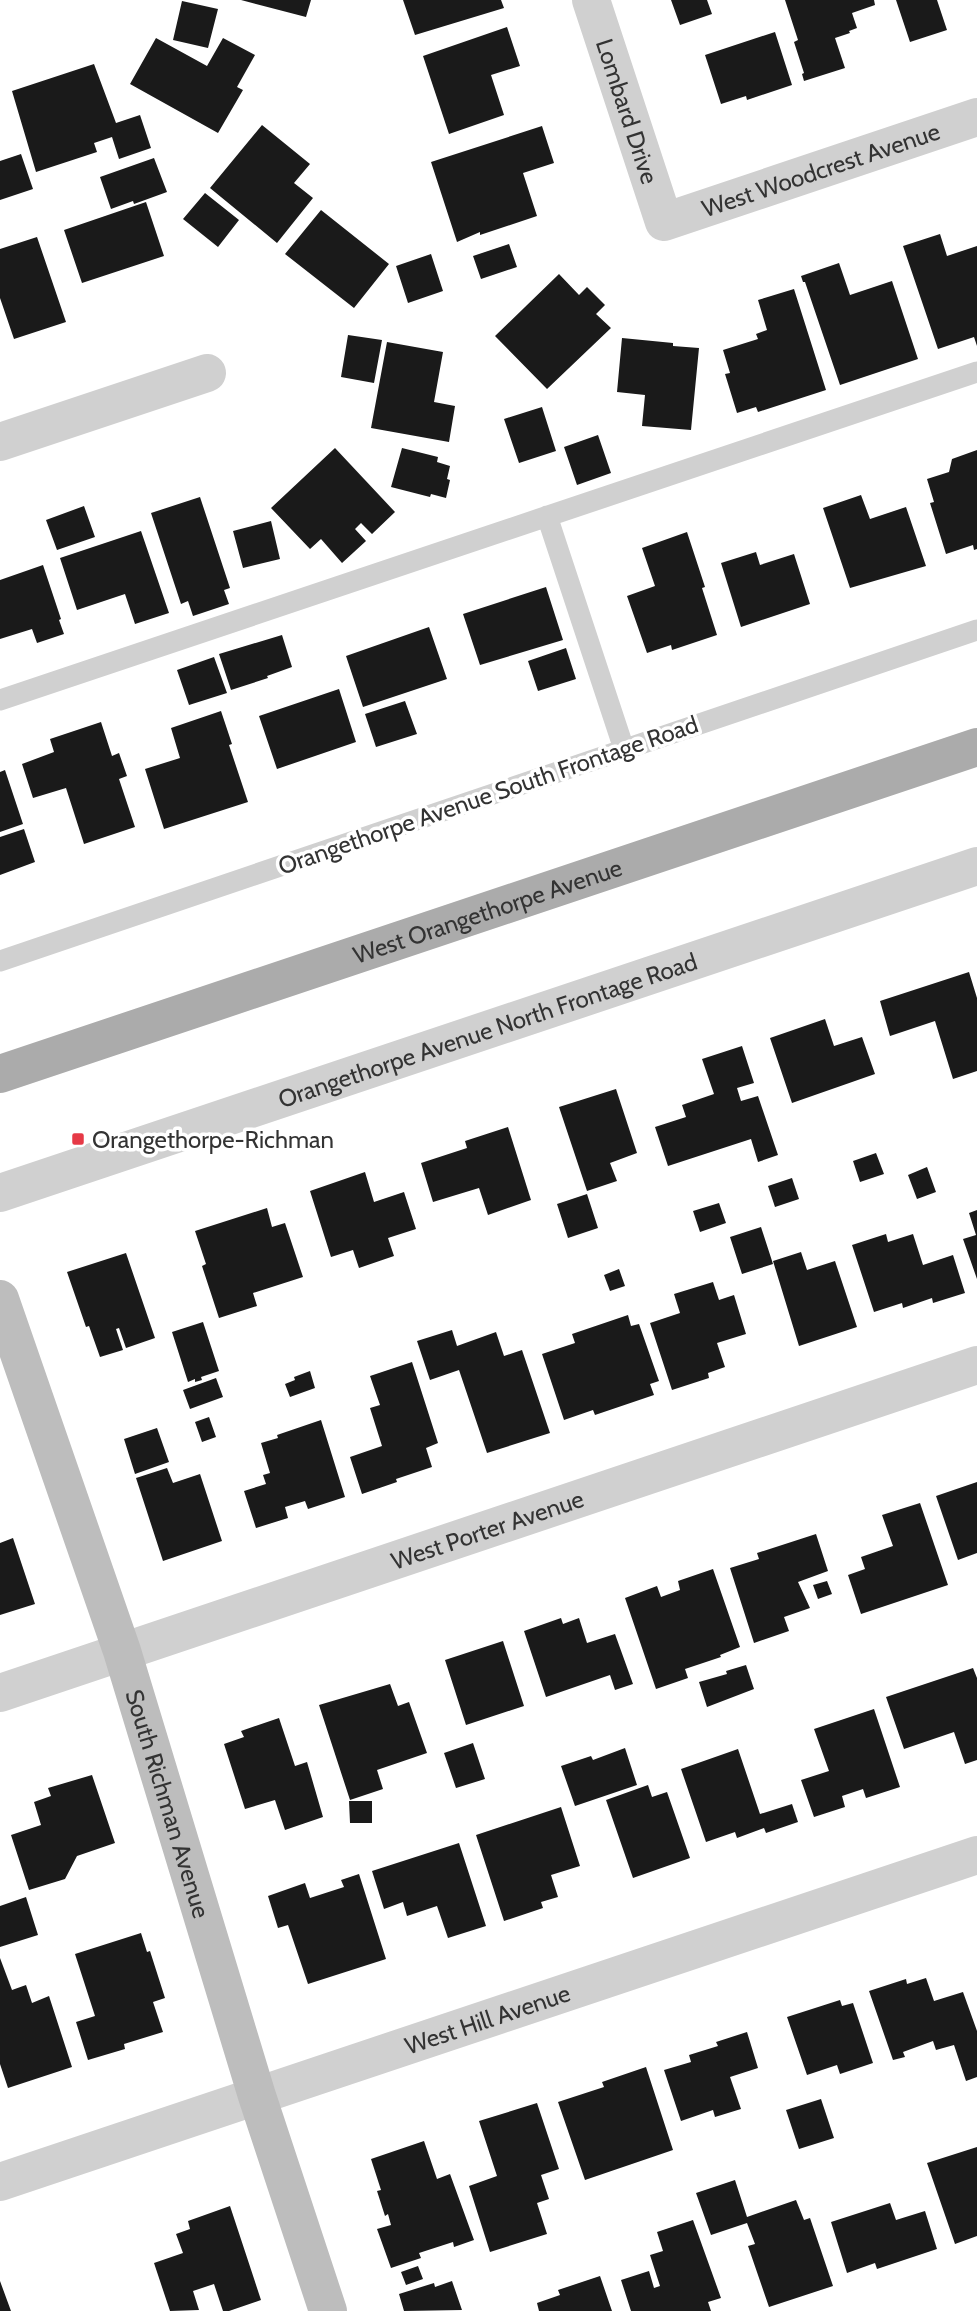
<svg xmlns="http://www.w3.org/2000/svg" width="977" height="2311" font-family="Cabin,sans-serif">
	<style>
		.building { fill: #1a1a1a }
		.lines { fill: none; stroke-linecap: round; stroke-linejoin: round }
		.lane { stroke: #d0d0d0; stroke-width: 21 }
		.street { stroke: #d0d0d0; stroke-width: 38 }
		.secondary { stroke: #bdbdbd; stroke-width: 38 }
		.primary { stroke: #ababab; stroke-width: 38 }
		.poi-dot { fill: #e63946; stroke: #fff; stroke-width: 2.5 }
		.labels { text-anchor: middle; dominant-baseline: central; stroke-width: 7; stroke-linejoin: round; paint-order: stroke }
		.street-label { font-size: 24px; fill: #333; stroke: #fff }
		.poi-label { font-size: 24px; fill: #333; stroke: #fff; text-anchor: start }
	</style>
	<rect width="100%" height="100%" fill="#fff"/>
	<!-- building -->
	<path class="building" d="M241,0h70l-5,17z
		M403,0h98l3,8 -89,27z
		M671,0h36l5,14 -32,11z
		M785,0h89l1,5 -23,8 5,15 -8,3 1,2 -15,5 10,30 -41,13 -2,-7 2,-1 -10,-31 4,-2z
		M896,0h41l10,30 -37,12z
		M182,1l36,8 -10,39 -35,-8z
		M507,27l13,39 -29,9 13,40 -55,19 -26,-78z
		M775,32l17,53 -45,15 -1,-4 -25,8 -16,-49z
		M156,38l51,28 16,-28 32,17 -18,32 6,3 -25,43 -88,-49z
		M94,64l22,59 24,-8 11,33 -32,11 -7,-22 -18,6 3,9 -61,20 -24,-81z
		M262,125l48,39 -16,19 19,15 -36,45 -67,-55z
		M542,126l12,37 -31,10 14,43 -57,19v-3l-23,10 -26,-80z
		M21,154l12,35 -33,11v-39z
		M154,158l13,34 -33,12 -1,-3 -22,8 -11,-32z
		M205,193l34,27 -21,27 -35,-28z
		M146,202l18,54 -82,27 -18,-53z
		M321,210l68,54 -35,44 -69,-54z
		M940,234l7,22 30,-10v100l-3,-9 -36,12 -35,-103z
		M37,237l29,85 -52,17 -14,-41v-49z
		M509,244l8,23 -36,12 -8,-23z
		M431,254l12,37 -35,12 -12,-37z
		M839,263l11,32 42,-14 26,78 -78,26 -35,-103h-2l-2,-6z
		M559,274l20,21 8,-8 18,18 -9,9 15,14 -64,61 -52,-53z
		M794,289l32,101 -68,22 -2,-5 -19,6 -12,-39 5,-1 -7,-23 35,-11 -2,-5 11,-4 -9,-30z
		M348,335l34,5 -8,43 -33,-6z
		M622,338l51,5v3l26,2 -8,82 -49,-4 3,-31 -28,-3z
		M387,342l56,10 -9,50 21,4 -6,36 -78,-14z
		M542,407l14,44 -37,12 -15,-44z
		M598,435l13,38 -34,12 -13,-38z
		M335,448l60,64 -23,22 -11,-11 -6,6 11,12 -24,22 -21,-24 -11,10 -39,-41z
		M402,448l36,9 -1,5 13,4 -3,13 3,1 -4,18 -15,-4 -1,3 -39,-10z
		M977,450v99l-3,1 -1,-5 -27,9 -16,-51 4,-1 -7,-23 22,-7 3,-13z
		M861,495l9,24 36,-12 20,59 -76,22 -27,-80z
		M200,497l30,91 -6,2 5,14 -36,12 -5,-15 -7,3 -30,-91z
		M84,506l11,31 -38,13 -11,-30z
		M271,521l9,38 -37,9 -10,-37z
		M141,531l28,82 -34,11 -10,-30 -48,16 -17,-52z
		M687,532l18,55 -3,1 15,47 -45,15 -1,-5 -24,8 -20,-57 28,-10 -13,-38z
		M756,552l4,13 34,-11 16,50 -69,23 -20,-64z
		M43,565l18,54 -2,1 5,14 -27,9 -5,-14 -32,10v-59z
		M546,587l17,53 -83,25 -17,-51z
		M429,627l18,52 -84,28 -17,-51z
		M282,635l10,32 -25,9 1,2 -37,12 -12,-36z
		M566,648l10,31 -38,12 -10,-30z
		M214,657l13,36 -38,12 -12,-35z
		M339,689l17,53 -79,27 -18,-53z
		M405,701l12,33 -41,13 -11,-33z
		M221,711l11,33 -3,1 19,57 -84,27 -19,-60 35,-11 -9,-30z
		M101,722l11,34 7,-3 8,23 -8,3 16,48 -51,17 -18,-56 -33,10 -11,-34 32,-12 -4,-13z
		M5,770l18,54 -23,8v-60z
		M24,829l11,33 -35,13v-38z
		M969,972l8,26v73l-24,8 -18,-58 -45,15 -10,-35z
		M825,1019l9,27 28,-9 13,37 -83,29 -22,-65z
		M742,1046l12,37 -17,5 4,13 17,-5 20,59 -20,7 -7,-23 -83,27 -13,-39 31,-10 -4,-12 32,-11 -12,-35z
		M616,1089l21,64 -27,10 7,18 -30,10 -28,-84z
		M508,1127l23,73 -43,15 -9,-27 -46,14 -12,-39 46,-15 -2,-7z
		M876,1153l8,21 -24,8 -7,-21z
		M927,1167l9,25 -19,7 -9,-24z
		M365,1172l9,30 30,-10 12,37 -28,9 6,18 -35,12 -6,-18 -22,7 -21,-66z
		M792,1178l7,21 -24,8 -7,-21z
		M587,1194l11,34 -30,10 -11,-34z
		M719,1203l7,20 -26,9 -7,-21z
		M267,1208l5,19 13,-4 18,54 -50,16 4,13 -38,12 -17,-52 4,-2 -11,-33z
		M977,1210v69l-14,-40 13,-4 -7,-22z
		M761,1227l12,37 -31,10 -12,-37z
		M886,1234l2,8 25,-8 10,31 30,-10 12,38 -32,10 -1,-5 -29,10 -1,-5 -28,9 -22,-67z
		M801,1252l6,18 28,-9 22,66 -58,19 -26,-85z
		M126,1253l29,85 -29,10 -7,-20 -3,1 7,21 -23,7 -11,-31 -3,1 -19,-55z
		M619,1269l6,17 -15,5 -6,-16z
		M713,1282l6,18 15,-5 12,39 -29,9 8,24 -17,6 1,5 -37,12 -22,-67 30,-10 -6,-19z
		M628,1315l3,11 8,-2 20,57 -9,3 4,11 -59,20 -2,-5 -29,10 -22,-66 33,-11 -3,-9z
		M203,1322l16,49 -18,6 1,3 -7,2v-3l-7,3 -16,-50z
		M452,1330l5,16 39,-14 8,24 18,-6 28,83 -63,20 -28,-83 -29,10 -13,-39z
		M412,1362l26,81 -12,5 6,19 -36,12 1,3 -35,12 -12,-37 32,-11 -12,-38 10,-3 -10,-29z
		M310,1371l5,17 -25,9 -5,-13 10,-4 -1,-3z
		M216,1378l7,19 -33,12 -7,-19z
		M209,1417l7,20 -14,5 -7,-20z
		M321,1420l24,77 -37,12 -3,-8 -20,6 3,11 -32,10 -12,-37 22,-7 -3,-9 7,-2 -9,-30 17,-5 -1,-3z
		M157,1428l12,34 -34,12 -11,-35z
		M167,1468l6,15 27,-9 22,67 -59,20 -27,-83z
		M977,1482v71l-19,7 -22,-64z
		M920,1503l28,82 -87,29 -13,-39 17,-6 -4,-12 32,-11 -11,-31z
		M816,1534l12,37 -30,11 12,26 -26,9 5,14 -35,12 -24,-75 29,-9 -2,-6z
		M13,1538l22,66 -35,11v-72z
		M713,1569l27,78 -20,8 1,2 -36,12 3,9 -32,11 -31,-91 32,-12 4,11 19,-7 -2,-9z
		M827,1581l5,13 -14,5 -5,-14z
		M561,1618l2,6 16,-6 8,25 28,-9 18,50 -18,6 -5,-15 -64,22 -22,-66z
		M503,1641l21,65 -58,19 -21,-65z
		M746,1665l8,24 -47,18 -8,-25 28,-8 -1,-3z
		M973,1668l4,10v82l-12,4 -11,-32 -50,17 -18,-52z
		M390,1684l8,22 11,-4 18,51 -50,17 6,19 -33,11 -31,-95z
		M874,1709l26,78 -34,11 -3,-9 -21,7 3,11 -31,10 -13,-37 28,-9 -15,-42z
		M279,1718l16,48 12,-4 16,55 -38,13 -10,-30 -30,9 -21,-65 20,-7 -3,-6z
		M473,1743l12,36 -29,9 -12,-35z
		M625,1748l12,37 -62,21 -14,-40 30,-10 2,4z
		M738,1749l22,65 32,-10 6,18 -32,11 -2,-5 -27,10 -2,-6 -29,10 -25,-73z
		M92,1775l23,68 -38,13 -12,23 -36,11 -18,-55 30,-10 -7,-23 17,-6 -3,-8z
		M648,1785l4,12 15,-5 23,66 -57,20 -27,-78z
		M349,1801h23v22h-22z
		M561,1807l19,59 -29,9 7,22 -17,5 2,6 -39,13 -28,-86z
		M459,1843l27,83 -38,12 -11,-32 -30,10 -4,-14 -19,7 -12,-38z
		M359,1874l27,85 -78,25 -20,-59 -10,3 -10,-32 37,-13 5,15 34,-11 -3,-7z
		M26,1897l12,38 -38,12v-41z
		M141,1933l6,19 3,-1 15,47 -12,4 10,30 -39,12 1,5 -37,11 -12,-38 19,-6 -20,-62z
		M0,1958l12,32 14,-5 6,18 17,-7 23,71 -64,21 -8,-24z
		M926,1978l8,23 29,-9 14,39v46l-11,4 -12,-36 -18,5 -3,-9 -30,11 2,5 -12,3 -24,-69 37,-12 1,5z
		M840,2000l2,6 11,-3 20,60 -33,11 -3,-9 -30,10 -20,-58z
		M747,2032l11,36 -28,9 11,32 -26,8 -2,-7 -32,11 -17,-51 27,-8 -2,-7 29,-9 -2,-4z
		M646,2067l27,83 -88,30 -27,-78 46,-15 -2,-5z
		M821,2099l13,39 -35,11 -13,-39z
		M537,2103l22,66 -18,6 8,24 -12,4 10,31 -57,18 -21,-66 28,-10 -18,-55z
		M424,2141l13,38 13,-5 24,66 -20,7 -1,-5 -34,11 2,5 -30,10 -14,-39 14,-4 -3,-11 -3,2 -8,-25 4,-1 -10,-31z
		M977,2147v89l-22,8 -28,-81z
		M735,2180l12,37 49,-17 8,20 6,-2 23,68 -64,21 -21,-61 7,-2 -8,-21 -36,12 -15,-42z
		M890,2203l6,17 29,-9 12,38 -60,20 -2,-6 -28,10 -16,-51z
		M230,2206l31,94 -32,11h-6l-9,-27 -21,7 6,19 -29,1 -16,-48 29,-10 -7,-19 14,-5 -2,-8z
		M693,2220l28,78 -13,4 3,9h-80l-10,-31 28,-9 5,17 6,-2 -10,-31 13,-4 -6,-19z
		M418,2266l5,13 -17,6 -5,-13z
		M600,2276l12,35h-73l-2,-8 23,-8 -2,-5z
		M0,2281l11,30h-11z
		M452,2281l10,29 -58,1 -5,-17 35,-11 1,4z"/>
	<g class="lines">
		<!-- lane -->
		<path class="lane" d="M547,516l77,233
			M0,700l977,-328
			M0,961l977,-331"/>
		<!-- street -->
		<g class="street">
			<path id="s1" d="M591,0l73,222 313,-105"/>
			<path d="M0,442l207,-69"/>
			<path id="s2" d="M0,1193l977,-327"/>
			<path id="s3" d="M0,1693l977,-328"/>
			<path id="s4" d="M0,2182l977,-327"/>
		</g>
		<!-- secondary -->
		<path class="secondary" id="s5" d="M0,1299l122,352 135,445 71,215"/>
		<!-- primary -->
		<path class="primary" id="s6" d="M0,1074l977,-327"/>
	</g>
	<!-- markers -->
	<rect class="poi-dot" x="71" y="1132" width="14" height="14" rx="3.5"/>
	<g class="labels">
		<!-- street labels -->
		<g class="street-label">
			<text stroke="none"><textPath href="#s1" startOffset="117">Lombard Drive</textPath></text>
			<text stroke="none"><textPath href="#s1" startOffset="399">West Woodcrest Avenue</textPath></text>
			<text transform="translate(488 795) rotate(-19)">Orangethorpe Avenue South Frontage Road</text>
			<text stroke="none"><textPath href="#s6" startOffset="514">West Orangethorpe Avenue</textPath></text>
			<text stroke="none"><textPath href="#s2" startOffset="514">Orangethorpe Avenue North Frontage Road</textPath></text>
			<text stroke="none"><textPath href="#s3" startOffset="514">West Porter Avenue</textPath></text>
			<text stroke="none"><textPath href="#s5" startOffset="532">South Richman Avenue</textPath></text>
			<text stroke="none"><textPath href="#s4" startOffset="514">West Hill Avenue</textPath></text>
		</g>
		<!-- poi labels -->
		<g class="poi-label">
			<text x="92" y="1139">Orangethorpe-Richman</text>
		</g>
	</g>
</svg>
